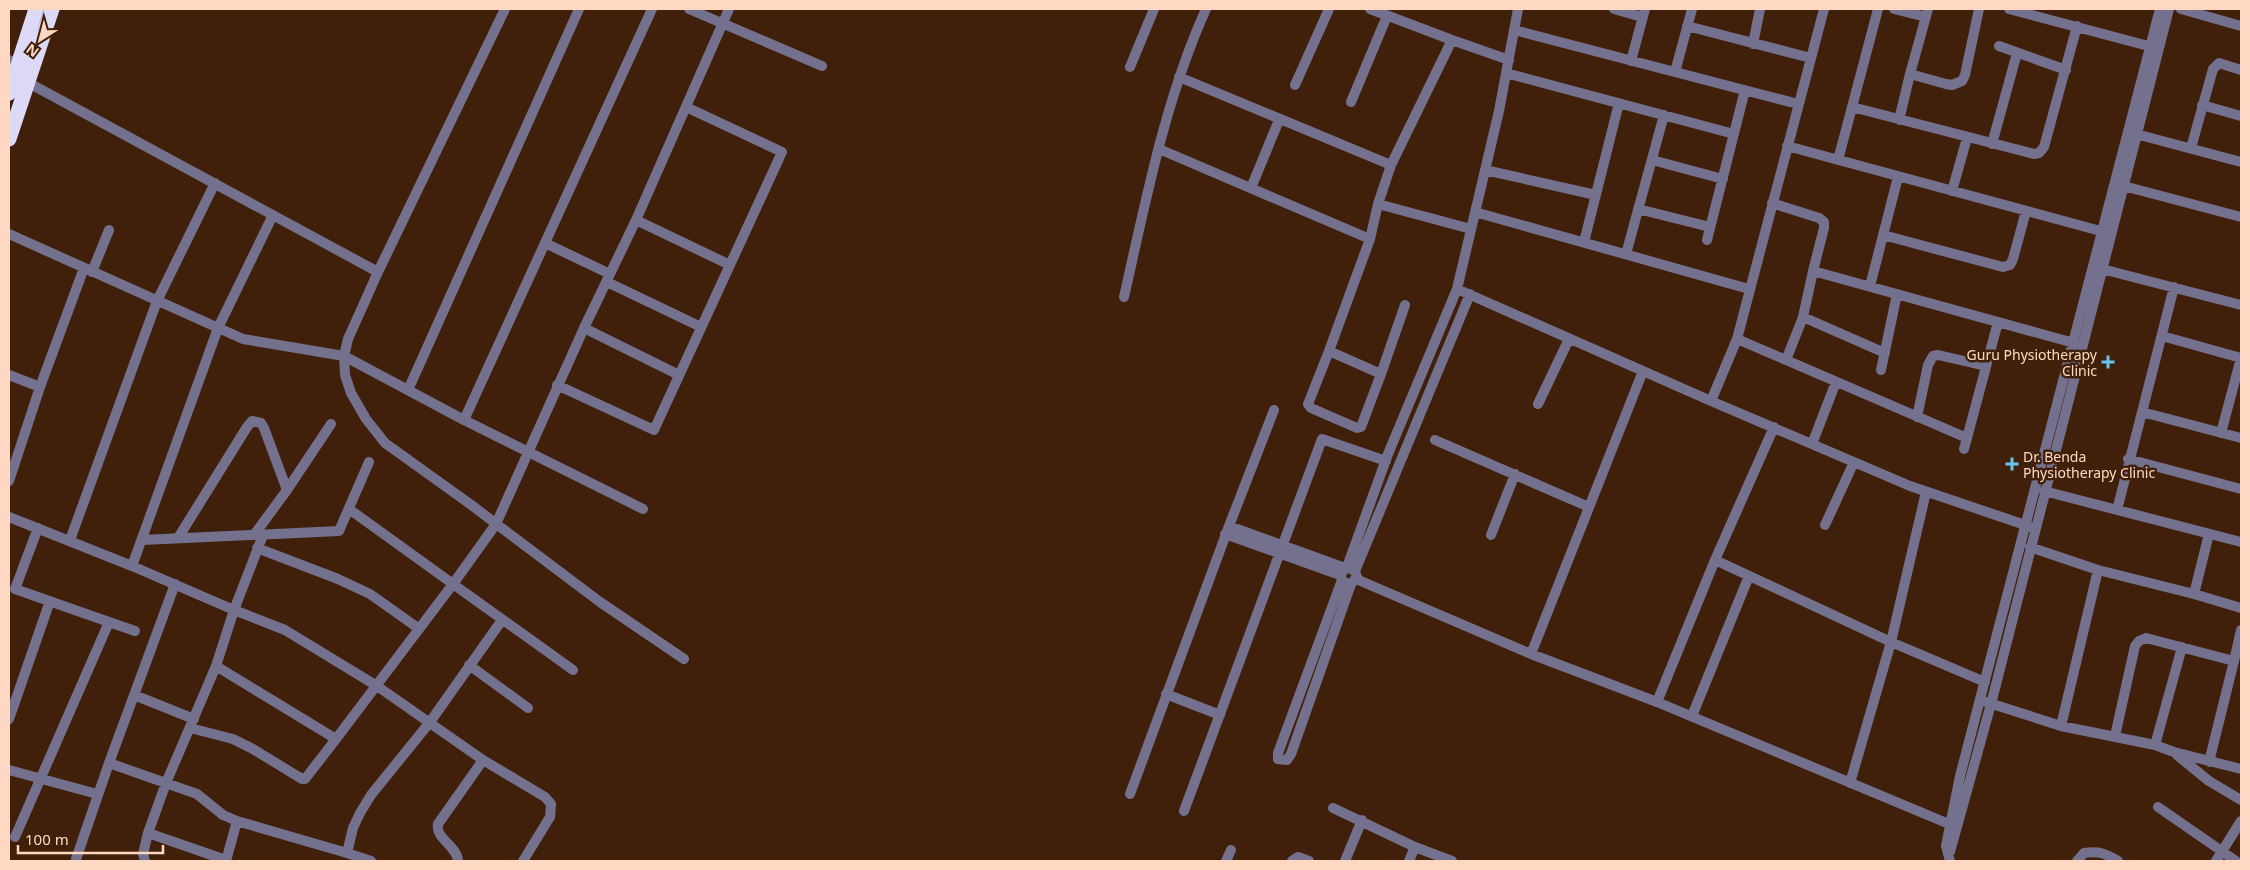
<svg xmlns="http://www.w3.org/2000/svg" width="2250" height="870" font-family="'Noto Sans',sans-serif">
	<style>
		.lines { fill: none; stroke-linecap: round; stroke-linejoin: round }
		.minor { stroke: #74718e; stroke-width: 10 }
		.highway { stroke: #dddaf8; stroke-width: 15 }
		.poi-dot { fill: #67c4ef; stroke: #41200b; stroke-width: 2 }
		.labels { text-anchor: middle; dominant-baseline: central; stroke-width: 5; stroke-linejoin: round; paint-order: stroke }
		.poi-label { font-size: 14px; fill: #fed8c3; stroke: #41200b; text-anchor: end }
	</style>
	<rect width="100%" height="100%" fill="#41200b"/>
	<g class="lines">
		<!-- minor -->
		<path class="minor" d="M505,9l-127,263 -30,67 -4,17 1,19 6,18 15,26 19,24 85,61 130,98 84,57
			M689,9l133,57
			M1370,9l82,31 -61,125 -13,39
			M1518,9l-19,102 -42,178 254,112
			M1614,9l28,8
			M1824,9l-87,330 -26,62 199,85 121,41
			M1894,9l32,8
			M2009,9l147,39
			M2181,9l60,17
			M1687,26l124,32
			M1514,30l284,74
			M1452,40l57,20
			M1753,44l7,-35
			M1999,46l67,24
			M9,60l9,4
			M1631,61l14,-52
			M1130,67l24,-58
			M1675,72l17,-63
			M1506,73l228,61
			M1910,74l18,-65
			M1179,77l212,88
			M27,82l351,190
			M1295,85l34,-76
			M1351,102l36,-86
			M2202,105l39,11
			M1852,107l182,47 5,-1 5,-6 33,-121
			M1899,120l11,-46 36,10 6,1 10,-4 3,-6 14,-66
			M2136,134l105,28
			M1992,144l25,-91
			M1787,146l321,87
			M2191,148l22,-79 6,-6 22,7
			M1159,149l211,90
			M1652,160l71,19
			M1838,160l40,-151
			M1485,170l111,25
			M2116,184l125,33
			M1251,188l28,-68
			M1952,191l15,-53
			M1772,203l47,15 5,4v6l-11,43
			M1638,209l72,18
			M1475,212l274,77
			M636,220l94,45
			M9,234l234,105 101,17 120,64 179,89
			M1883,235l120,32 7,-2 3,-6 13,-48
			M1707,240l38,-150
			M1584,242l35,-139
			M545,243l65,31
			M1626,254l38,-139
			M2102,269l139,36
			M92,272l17,-42
			M607,282l94,45
			M1870,286l28,-109
			M1124,297c22,-97 41,-197 82,-288
			M1803,317l82,36
			M584,328l95,47
			M2162,336l79,22
			M1737,339l49,21 17,-43 10,-46 261,72
			M1329,351l-21,53 3,4 46,20 4,-1 20,-53 -52,-23 41,-112 8,-35 93,25
			M1786,360l181,78 31,-116
			M1881,370l16,-76
			M1643,371l-112,283 126,48 292,122
			M1381,374l24,-69
			M9,375l31,12
			M557,385l97,45 128,-278 -96,-45
			M408,390l171,-381
			M1538,404l31,-65
			M2142,412l99,26
			M1917,417l11,-52 5,-9 5,-1 48,11
			M464,420l188,-411
			M1774,427l-59,133 176,82 94,40
			M2221,433l20,-75
			M1435,440l154,67
			M1812,444l24,-62
			M1964,449l3,-11
			M2128,459l113,30
			M9,481l31,-94 44,-119
			M287,490l44,-66
			M2044,491l197,51
			M2117,510l57,-223
			M9,517l123,49 102,44 -18,56 120,73 117,-155 -104,-75
			M1825,525l29,-63
			M1229,526l116,42
			M1225,534l115,41
			M263,535l-29,75 51,20 92,56 106,74 -45,64c-3,15 19,21 20,37
			M1491,535l24,-61
			M178,538l69,-111 5,-6 9,2 3,5 23,62 -33,45
			M70,540l87,-239 58,-118
			M142,540l197,-9 30,-69
			M2030,547l68,23 96,24 47,14
			M257,548l81,31 32,15 48,34
			M132,566l86,-238 55,-113
			M1347,567l41,-113 69,-165
			M1355,571l115,-277
			M1356,579l175,75
			M1342,580l-64,173v6l9,1 4,-6 60,-170 6,-7 -2,-6 -8,-4 -7,8 3,7 8,2
			M175,584l-66,179 88,31 26,21 14,6 110,32
			M2194,594l15,-60
			M109,622l26,9
			M469,665l59,43
			M216,666l-50,117 -18,50 78,27
			M573,670l-120,-86 43,-60 88,-196 52,-108 93,-211
			M1166,694l54,21
			M134,695l60,24
			M1657,702l58,-142
			M1986,702l75,24 94,19 19,7 67,17
			M1692,716l57,-140
			M9,719l41,-118
			M2061,726l37,-156
			M190,728l43,11 20,10 49,30h3l31,-40
			M2115,736l20,-90 4,-5 7,-3 88,23 7,-31
			M2155,745l27,-98
			M2177,755l32,26 32,19
			M483,760l62,37 6,7 -1,13 -27,44
			M2209,762l25,-101
			M9,770l88,24
			M1850,783l41,-141 35,-150
			M1130,794l99,-268 45,-116
			M2158,807l78,54
			M1333,808l82,39
			M1184,811l138,-372 64,22
			M15,837l94,-215 -94,-33 23,-61
			M1950,852l41,-148 178,-695
			M76,859l33,-96
			M145,861l-2,-7 5,-21
			M226,861l11,-40
			M371,861l-24,-8 6,-25 7,-15 11,-18 59,-73 72,-102
			M1226,861l5,-11
			M1292,861l6,-4 11,4
			M1345,861l17,-41
			M1409,861l6,-14 37,14
			M1950,861l-4,-15 14,-70 200,-767
			M2077,861l7,-8c15,-2 21,0 34,8
			M2216,861l25,-40"/>
		<!-- highway -->
		<path class="highway" d="M9,93l27,-84
			M9,139l43,-130"/>
	</g>
	<!-- markers -->
	<g class="poi-dot">
		<path d="M2105.5 354.5h5v5h5v5h-5v5h-5v-5h-5v-5h5z"/>
		<path d="M2009.5 456.5h5v5h5v5h-5v5h-5v-5h-5v-5h5z"/>
	</g>
	<g class="labels">
		<!-- poi labels -->
		<g class="poi-label">
			<text x="2097" y="354">Guru Physiotherapy<tspan x="2097" dy="16">Clinic</tspan></text>
			<text x="2023" y="456" text-anchor="start">Dr. Benda<tspan x="2023" dy="16">Physiotherapy Clinic</tspan></text>
		</g>
	</g>
	<!-- border -->
	<rect width="2250" height="870" fill="none" stroke="#fed8c3" stroke-width="20"/>
	<!-- north arrow -->
	<g transform="translate(40 40) rotate(216)" stroke="#41200b" stroke-width="4" paint-order="stroke">
	<path d="M0-4L9 19L0 12L-9 19Z" fill="#fed8c3"/>
	<text y="-8" font-size="14" font-weight="bold" text-anchor="middle" fill="#fed8c3">N</text>
	</g>
	<!-- scale -->
	<path d="M18 845v8h145v-8" fill="none" stroke="#fed8c3" stroke-width="2.5"/>
	<text x="25" y="845" font-size="15" fill="#fed8c3" stroke="#41200b" stroke-width="4" paint-order="stroke">100 m</text>
</svg>
